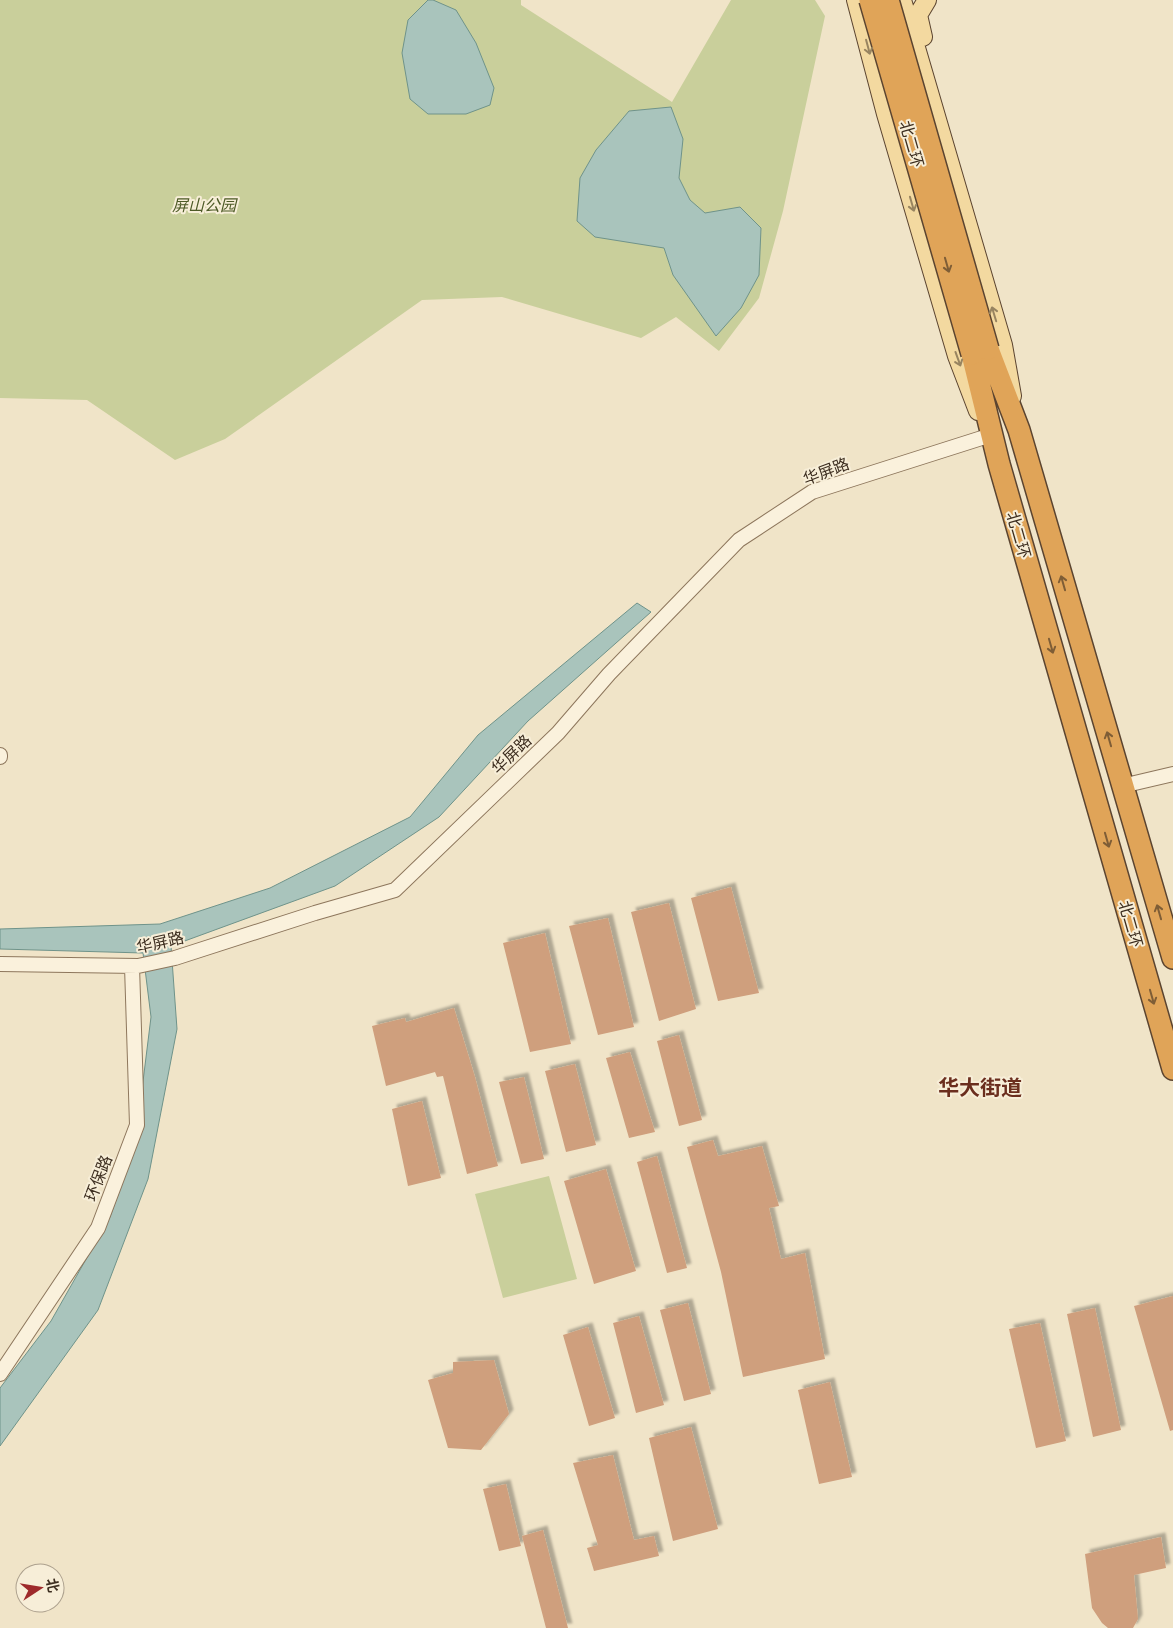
<svg xmlns="http://www.w3.org/2000/svg" width="1173" height="1628" font-family="'IBM Plex Serif','Noto Sans SC',serif">
	<style>
		.green { fill: #c9cf9b }
		.water { fill: #a9c4bc; stroke: #6f938a }
		.building { fill: #cf9f7d; filter: url(#shadow) }
		.lines { fill: none; stroke-linecap: round; stroke-linejoin: round }
		.minor-casing { stroke: #8d765c; stroke-width: 16 }
		.major-casing { stroke: #5b4430; stroke-width: 20 }
		.highway-casing { stroke: #5b4430; stroke-width: 24 }
		.minor { stroke: #faf1dc; stroke-width: 14 }
		.major { stroke: #f3d9a0; stroke-width: 18 }
		.highway { stroke: #e0a458; stroke-width: 21 }
		.highway-bridge-casing { stroke: #5b4430; stroke-width: 24; stroke-linecap: butt }
		.highway-bridge { stroke: #e0a458; stroke-width: 21 }
		.oneway { stroke: #988460 }
		.oneway2 { stroke: #7e5d36 }
		.labels { text-anchor: middle; dominant-baseline: central; stroke-width: 4; stroke-linejoin: round; paint-order: stroke }
		.street-label { font-size: 16px; fill: #3d2e20; stroke: #f7eed8 }
		.park-label { font-size: 16px; font-style: italic; fill: #4d5a26; stroke: #f7eed8 }
		.district-label { font-size: 21px; font-weight: bold; fill: #6b2e1e; stroke: #f7eed8 }
	</style>
	<defs>
		<filter id="shadow"><feDropShadow dx="4.5" dy="-4.5" stdDeviation="1" flood-color="#0004"/></filter>
	</defs>
	<rect width="100%" height="100%" fill="#f0e4c8"/>
	<!-- green -->
	<path class="green" d="M0,0h521v5l151,97 59,-102h84l10,16 -42,195 -24,87 -40,53 -43,-34 -35,21 -139,-41 -80,3 -197,139 -50,21 -88,-60 -87,-2z
		M549,1176l28,103 -74,19 -28,-104z"/>
	<!-- water -->
	<path class="water" d="M428,0h5l23,10 20,33 18,45 -4,17 -24,9h-38l-18,-15 -8,-46 6,-33z
		M671,107l12,32 -4,39 11,22 15,13 35,-6 21,21 -2,47 -18,33 -25,28 -43,-61 -9,-27 -69,-11 -18,-16 3,-43 16,-28 33,-39z
		M637,603l14,9 -123,109 -89,96 -104,69 -164,60 6,83 -29,150 -50,131 -98,136v-58l51,-67 59,-104 25,-71 16,-129 -8,-64 -143,-4v-20l160,-5 110,-36 140,-71 68,-82z"/>
	<!-- building -->
	<path class="building" d="M731,887l28,106 -41,8 -27,-103z
		M669,903l27,106 -37,12 -28,-109z
		M608,918l26,109 -36,8 -29,-109z
		M545,933l26,111 -41,8 -27,-109z
		M454,1008l21,69 23,89 -31,8 -24,-98 -6,1 -2,-5 -49,14 -14,-60 33,-8 1,4z
		M679,1035l23,85 -23,6 -22,-85z
		M630,1052l25,80 -26,6 -23,-80z
		M575,1064l21,81 -30,7 -21,-81z
		M524,1077l20,82 -23,5 -22,-82z
		M422,1101l19,77 -33,8 -16,-77z
		M713,1140l5,16 44,-10 17,60 -10,2 12,51 24,-6 20,106 -82,18 -22,-105 -34,-125z
		M657,1156l30,112 -20,5 -30,-111z
		M606,1169l30,102 -42,13 -30,-103z
		M1173,1296v134l-3,1 -36,-125z
		M688,1303l23,91 -27,7 -24,-91z
		M1095,1308l26,122 -28,7 -26,-123z
		M639,1316l25,89 -28,8 -23,-90z
		M1040,1323l26,118 -30,7 -27,-119z
		M588,1327l27,91 -26,8 -26,-91z
		M494,1360l15,54 -28,36 -33,-2 -20,-68 25,-7v-11z
		M830,1382l22,95 -33,7 -21,-94z
		M691,1427l27,102 -45,12 -24,-103z
		M613,1455l21,85 20,-4 5,20 -65,15 -7,-23 11,-3 -25,-82z
		M506,1484l15,62 -22,5 -16,-62z
		M543,1530l25,98h-22l-24,-92z
		M1161,1537l5,31 -32,7 4,44 -5,9h-25l-6,-5 -10,-15 -7,-54z"/>
	<g class="lines">
		<defs>
			<path id="minor" d="M0,755v2
				M1122,786l51,-12
				M0,964l138,2 37,-8 140,-45 80,-23 163,-157 51,-59 130,-134 73,-48 176,-56
				M0,1374l98,-146 39,-103 -5,-159"/>
			<path id="major" d="M856,0l30,114 71,242 21,55
				M902,0l101,345 9,51
				M923,37l-5,-22 9,-15"/>
			<path id="highway" d="M988,349l31,81 154,528
				M972,354l27,110 174,605"/>
		</defs>
		<!-- minor casing -->
		<use href="#minor" class="minor-casing"/>
		<!-- major casing -->
		<use href="#major" class="major-casing"/>
		<!-- highway casing -->
		<use href="#highway" class="highway-casing"/>
		<!-- minor -->
		<use href="#minor" class="minor"/>
		<!-- major -->
		<use href="#major" class="major"/>
		<!-- highway -->
		<use href="#highway" class="highway"/>
		<defs>
			<path id="highway-bridge" d="M870,0l102,354
				M888,0l100,349"/>
		</defs>
		<!-- highway-bridge casing -->
		<use href="#highway-bridge" class="highway-bridge-casing"/>
		<!-- highway-bridge -->
		<use href="#highway-bridge" class="highway-bridge"/>
	</g>
	<!-- one-way arrows -->
	<defs><path id="oneway-shaft" d="M-6 0H5M1.5-3L5.5 0L1.5 3" fill="none" stroke-width="1.6" stroke-linecap="round" stroke-linejoin="round" transform="scale(1.25)"/></defs>
	<g class="oneway">
		<use href="#oneway-shaft" transform="translate(868 47) rotate(75)"/>
		<use href="#oneway-shaft" transform="translate(912 204) rotate(74)"/>
		<use href="#oneway-shaft" transform="translate(994 314) rotate(-107)"/>
		<use href="#oneway-shaft" transform="translate(958 359) rotate(70)"/>
	</g>
	<g class="oneway2">
		<use href="#oneway-shaft" transform="translate(947 265) rotate(74)"/>
		<use href="#oneway-shaft" transform="translate(1063 583) rotate(-106)"/>
		<use href="#oneway-shaft" transform="translate(1051 646) rotate(74)"/>
		<use href="#oneway-shaft" transform="translate(1109 739) rotate(-106)"/>
		<use href="#oneway-shaft" transform="translate(1107 840) rotate(74)"/>
		<use href="#oneway-shaft" transform="translate(1159 912) rotate(-106)"/>
		<use href="#oneway-shaft" transform="translate(1152 997) rotate(74)"/>
	</g>
	<g class="labels">
		<!-- street labels -->
		<g class="street-label">
			<text transform="translate(912 144) rotate(74)">北二环</text>
			<text transform="translate(826 471) rotate(-21)">华屏路</text>
			<text transform="translate(1019 535) rotate(74)">北二环</text>
			<text transform="translate(511 754) rotate(-44)">华屏路</text>
			<text transform="translate(1131 924) rotate(74)">北二环</text>
			<text transform="translate(160 942) rotate(-13)">华屏路</text>
			<text transform="translate(98 1178) rotate(-69)">环保路</text>
		</g>
		<!-- park labels -->
		<g class="park-label">
			<text x="204" y="205">屏山公园</text>
		</g>
		<!-- district labels -->
		<g class="district-label">
			<text x="980" y="1087">华大街道</text>
		</g>
	</g>
	<!-- north arrow -->
	<g transform="translate(40 1588) rotate(78)"><circle r="24" fill="#f7eed8" stroke="#ada18e"/>
	<path d="M0-4L9 19L0 12L-9 19Z" fill="#9e2a2b"/>
	<text y="-8" font-size="14" font-weight="bold" text-anchor="middle" fill="#3d2e20">北</text>
	</g>
</svg>
